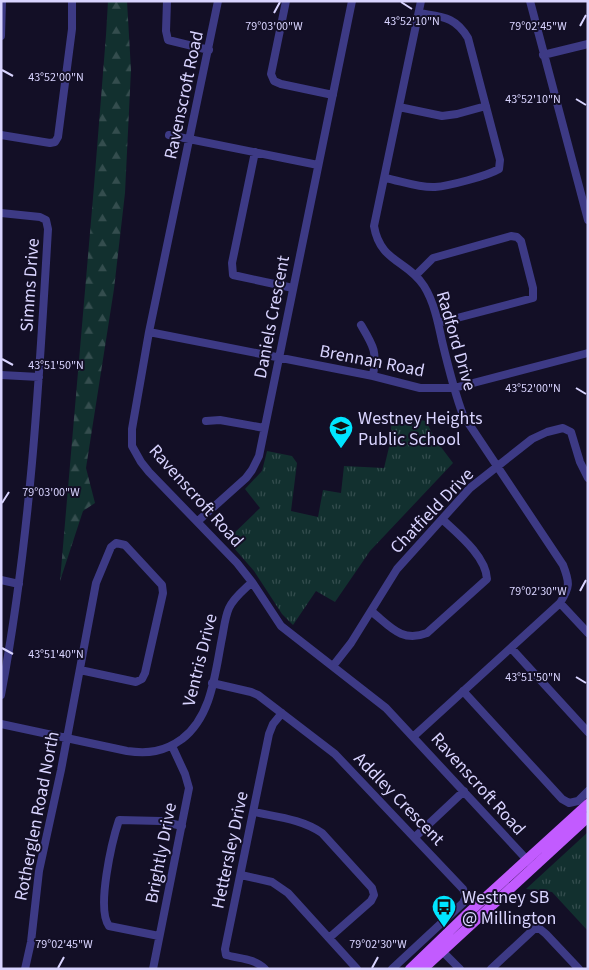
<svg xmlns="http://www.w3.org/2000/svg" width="589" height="970" font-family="'Source Sans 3',sans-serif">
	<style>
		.forest { fill: url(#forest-firs) }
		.park { fill: url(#park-tufts) }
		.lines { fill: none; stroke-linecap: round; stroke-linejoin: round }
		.minor { stroke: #3d3a85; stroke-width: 8 }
		.major { stroke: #c25bff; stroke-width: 10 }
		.ticks { fill: none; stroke: #d9d4ff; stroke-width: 2 }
		.labels { text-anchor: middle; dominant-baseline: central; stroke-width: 4; stroke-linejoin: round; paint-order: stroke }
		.street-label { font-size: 18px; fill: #d9d4ff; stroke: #130f26 }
		.poi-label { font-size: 18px; fill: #d9d4ff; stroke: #130f26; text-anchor: start }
		.ticks-label { font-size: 12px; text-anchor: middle; fill: #d9d4ff; stroke: #130f26; stroke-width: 4; stroke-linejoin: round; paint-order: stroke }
	</style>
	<defs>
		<pattern id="forest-firs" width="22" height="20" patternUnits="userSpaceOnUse" patternTransform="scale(1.25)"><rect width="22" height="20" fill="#12302f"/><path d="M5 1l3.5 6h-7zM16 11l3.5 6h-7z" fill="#344d4e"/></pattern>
		<pattern id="park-tufts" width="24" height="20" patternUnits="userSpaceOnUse" patternTransform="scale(1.25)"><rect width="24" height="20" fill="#12302f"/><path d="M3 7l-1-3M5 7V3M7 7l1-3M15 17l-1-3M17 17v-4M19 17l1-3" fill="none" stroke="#344d4e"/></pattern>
	</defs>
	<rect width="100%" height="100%" fill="#130f26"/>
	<!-- forest -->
	<path class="forest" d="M108,1h19l4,69 -6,123 -11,96 -28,179 9,35 -12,8 -23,70 34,-395 12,-151z"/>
	<!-- park -->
	<path class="park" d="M392,415l34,6 9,18 18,24 -83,88 -35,51 -19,-11 -23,34 -11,-11 -28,-43 -27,-31 33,-32 -15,-19 17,-18 5,-20 25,5 5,7 -6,48 27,6 5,-27 18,3 3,-27 40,2 6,-25z
		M588,832v99l-36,-39 -26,-3z"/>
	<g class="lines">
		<!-- minor -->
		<path class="minor" d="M167,1l-1,30 2,9 41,10
			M218,1l-69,331 -17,97v17l9,16 8,10 88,91 15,19 29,44 105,82 144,155
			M286,1l-15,73 3,7 7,3 52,11
			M530,1l58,219
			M1,36l1,-35
			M543,55l45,-11
			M399,107l43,9 15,-2 29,-8
			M1,135l49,8 5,-1 3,-5 14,-108v-28
			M169,135l149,30
			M255,152l-23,111 1,12 60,13
			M385,178c16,3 34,10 50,9 14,-1 52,-11 64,-18l1,-9 -32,-122c-13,-22 -26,-21 -49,-25
			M1,213l39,4 6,3 2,9c-9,156 -18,312 -47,466
			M416,275l17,-17 78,-22 6,1 4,4 12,47v10l-95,25
			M361,325c13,22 16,26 12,51
			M149,332l224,44 47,12h34l134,-35
			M1,375l38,2
			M206,421l14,-1 44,8
			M198,521l48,-43 6,-8 7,-14 93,-455
			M1,580l18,4
			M560,603l28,30
			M371,611c19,15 30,32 56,22l60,-54c-1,-23 -30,-46 -45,-60
			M511,648l77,84
			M333,666l18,-23 46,-74 73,-81 62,-49 15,-7 16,-4 8,4 9,30 8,16
			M212,683l39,9 7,3 77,59 128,135 3,7 -3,7 -71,66
			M463,691l99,108 7,4 9,-2 10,-10
			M1,724l126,27c21,3 37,1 55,-12 30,-23 33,-66 40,-101 2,-10 3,-21 7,-30 5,-11 15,-18 23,-26
			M414,736l146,-133c10,-16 10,-20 3,-38l-100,-150c-9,-24 -15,-49 -21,-74 -4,-19 -8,-39 -18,-55 -17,-26 -44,-24 -50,-60l47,-225
			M254,812c23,5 48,7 68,21l50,55 2,7 -3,6 -42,37
			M415,837l49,-46
			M241,875l31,7 16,11 69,76
			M159,936l-50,-10c-13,-17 3,-85 10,-106l42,1 21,5
			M440,949l20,20
			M25,969l6,-27 8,-71 22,-101 35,-187 15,-36 5,-4 9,2 37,40 1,8 -18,80 -3,6 -6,3 -56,-12
			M153,969l36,-181 -4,-14 -13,-28
			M265,969c-11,-11 -25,-10 -39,-14l-1,-6 44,-215 4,-10 9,-11
			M491,969l43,-40h6l6,5 33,35"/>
		<!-- major -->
		<path class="major" d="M410,969l55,-53 123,-112
			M423,969l165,-152"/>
	</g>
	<!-- ticks -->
	<path class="ticks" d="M401,2l11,7M274,13l6,-11M580,26l6,-11M2,70l11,6M576,99l10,6M2,359l11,6M576,388l10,6M2,503l7,-11M580,591l6,-11M2,648l11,6M576,677l10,6M58,968l6,-11M372,968l6,-11"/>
	<!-- icons -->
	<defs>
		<symbol id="school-pin" viewBox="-11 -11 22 30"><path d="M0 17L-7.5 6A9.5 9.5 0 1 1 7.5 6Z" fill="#00e5ff" stroke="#130f26"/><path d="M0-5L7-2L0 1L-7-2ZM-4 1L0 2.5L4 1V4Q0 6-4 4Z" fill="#111"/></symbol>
		<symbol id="bus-pin" viewBox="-11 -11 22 30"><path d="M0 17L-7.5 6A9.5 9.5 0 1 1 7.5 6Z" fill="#00e5ff" stroke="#130f26"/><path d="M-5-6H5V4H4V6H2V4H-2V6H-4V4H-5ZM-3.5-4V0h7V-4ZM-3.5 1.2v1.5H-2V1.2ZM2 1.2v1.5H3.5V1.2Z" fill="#111"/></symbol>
	</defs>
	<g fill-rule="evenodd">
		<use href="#school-pin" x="327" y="414" width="28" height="38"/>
		<use href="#bus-pin" x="430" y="893" width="28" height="38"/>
	</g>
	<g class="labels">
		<!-- street labels -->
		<g class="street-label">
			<text transform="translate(184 95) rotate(-78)">Ravenscroft Road</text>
			<text transform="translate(30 285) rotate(-86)">Simms Drive</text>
			<text transform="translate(272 317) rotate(-79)">Daniels Crescent</text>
			<text transform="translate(456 341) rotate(74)">Radford Drive</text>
			<text transform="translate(372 361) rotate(11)">Brennan Road</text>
			<text transform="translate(196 496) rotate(48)">Ravenscroft Road</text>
			<text transform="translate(432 511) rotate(-46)">Chatfield Drive</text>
			<text transform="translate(200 660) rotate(-76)">Ventris Drive</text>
			<text transform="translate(478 784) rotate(48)">Ravenscroft Road</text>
			<text transform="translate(399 799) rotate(46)">Addley Crescent</text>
			<text transform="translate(37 816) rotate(-79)">Rotherglen Road North</text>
			<text transform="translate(230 850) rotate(-78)">Hettersley Drive</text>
			<text transform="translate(161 853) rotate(-79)">Brightly Drive</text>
		</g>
		<!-- poi labels -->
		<g class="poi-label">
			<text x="358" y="418">Westney Heights<tspan x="358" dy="21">Public School</tspan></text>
			<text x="462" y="897">Westney SB<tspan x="462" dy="21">@ Millington</tspan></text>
		</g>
	</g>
	<g class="ticks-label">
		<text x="412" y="25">43°52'10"N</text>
		<text x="538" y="30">79°02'45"W</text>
		<text x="274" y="30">79°03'00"W</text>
		<text x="56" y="81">43°52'00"N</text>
		<text x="533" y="103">43°52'10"N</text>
		<text x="56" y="369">43°51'50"N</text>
		<text x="533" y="392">43°52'00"N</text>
		<text x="51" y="496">79°03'00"W</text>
		<text x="538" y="595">79°02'30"W</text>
		<text x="56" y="658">43°51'40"N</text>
		<text x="533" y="681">43°51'50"N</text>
		<text x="64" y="948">79°02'45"W</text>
		<text x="378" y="948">79°02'30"W</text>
	</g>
	<!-- border -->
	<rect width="589" height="970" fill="none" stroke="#d9d4ff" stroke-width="5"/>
</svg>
